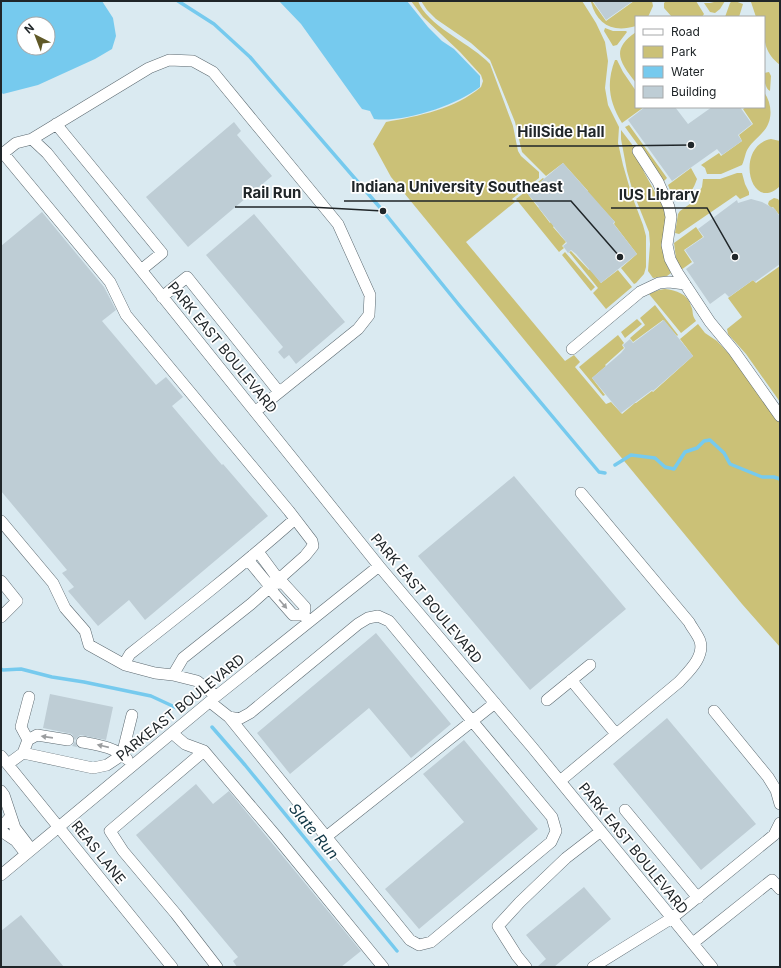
<svg xmlns="http://www.w3.org/2000/svg" width="781" height="968" font-family="Inter,sans-serif">
	<style>
		.green { fill: #cbc177 }
		.water { fill: #76caee; fill-rule: evenodd }
		.lines { fill: none; stroke-linecap: round; stroke-linejoin: round }
		.stream { stroke: #76caee; stroke-width: 3.5 }
		.building { fill: #becdd5 }
		.minor-casing { stroke: #5c6970; stroke-width: 12 }
		.minor { stroke: #fff; stroke-width: 11 }
		.oneway { fill: #9b9d9f }
		.labels { text-anchor: middle; dominant-baseline: central; stroke-width: 3.5; stroke-linejoin: round; paint-order: stroke }
		.street-label { font-size: 14px; fill: #202629; stroke: #fff }
		.water-label { font-size: 15px; font-style: italic; fill: #103746; stroke: #fff }
		.leader { fill: none; stroke: #202629; stroke-width: 1.5 }
		.callout-dot { fill: #202629; stroke: #fff; stroke-width: 1.5 }
		.callout-label { font-size: 15px; text-anchor: middle; font-weight: bold; fill: #202629; stroke: #fff; stroke-width: 3.5; stroke-linejoin: round; paint-order: stroke }
	</style>
	<rect width="100%" height="100%" fill="#daeaf1"/>
	<!-- green -->
	<path class="green" d="M411,1h7c9,24 49,41 68,59l4,4 23,62 5,25 3,5 18,16v6l-27,21 3,3 -49,40 99,119 9,-6 6,7 -5,5 31,37 5,-2 11,12 13,-11h1l16,-12 1,1 40,-36 -13,-17 18,-15 7,9 12,8 14,15 49,66v225l-38,-43 -211,-256 -140,-171 -18,-33 13,-22c33,-6 69,-13 95,-35l2,-6 -2,-6 -21,-23 -37,-35z
		M421,1h161l2,3 12,19 9,19 3,19 -3,27 3,17 11,22 -1,16 5,22 9,31 11,29 3,11v31l-2,7 -8,9 -2,1 -13,-16 16,-14 -23,-30 1,-2 -28,-30 1,-1 -25,-28 -17,13 -24,-24 -7,-30 -25,-62 -19,-17 -35,-24 -9,-9z
		M592,1l14,20 28,-20h18l1,5 -5,11h-12v9c-23,7 -39,-1 -45,-24z
		M666,1h30l8,13 -2,3h-30l-8,-9v-5z
		M718,1h7l-5,8 -5,4 -5,-1 -6,-9h6z
		M735,1l8,3 -4,13h-14l5,-14 2,-2z
		M753,1h27v64c-18,-14 -16,-28 -16,-48h-8l-5,-15z
		M605,28l8,3h13l1,1 -10,13 -4,1 -9,-15z
		M636,32v51c-16,-21 -26,-33 0,-51z
		M615,60h2l6,12 13,19v16h8l-22,16c-13,-21 -16,-40 -7,-63z
		M769,72l2,4 -1,15c-5,-3 -6,-11 -6,-18z
		M764,92c9,13 9,30 -2,41 -4,5 -10,9 -13,14 -4,5 -4,12 -7,18l-21,9h-14l-2,-6 -4,-3 18,-12 2,3 21,-15 -3,-6 14,-11 -10,-15 3,-2h18z
		M629,125l38,53 -3,3 -39,-54z
		M621,130l16,21 7,21 12,22c15,11 7,44 8,61 1,6 4,13 7,18l-4,3 -14,2 -5,-7 2,-27 -1,-12 -16,-40 -6,-21 -6,-32z
		M771,139l9,2v45c-30,29 -46,-40 -9,-47z
		M691,168l6,11c-3,9 -8,18 -17,22 -8,-3 -9,-9 -12,-16z
		M737,173h5l3,11 4,8v3l-9,4 -4,-4 -57,39 -4,-1 3,-19 2,-3 14,-10 8,-14 1,-8h17z
		M543,178l1,1 -17,14 23,30 1,-1 3,4 -1,1 13,15 -4,4 2,2 -5,4 -43,-53z
		M774,198l4,1 2,3v14l-7,-9 -2,1 -3,-4 1,-3z
		M696,227l7,10 -19,13 8,12 -11,8 -5,-12 -2,-15z
		M571,251l18,19 1,-1 11,14 17,-13 14,17 -26,22 -13,-16 5,-5 -29,-36z
		M565,252l30,35 -4,4 -29,-36z
		M780,266v136l-34,-48 -18,-20 -1,-5 15,-12 -14,-19 25,-18 3,3z
		M665,289c11,1 23,5 26,17 3,6 0,8 5,15l-15,12 -32,-39 10,-4z
		M655,305l23,30 -1,1 -14,-16 -30,22 -3,-4 15,-13 -5,-7z
		M637,319l5,5 -17,14 -4,-6z
		M618,335l6,8 -2,2 2,3 -19,17 1,1 -14,12 13,17 -2,1 -24,-29z"/>
	<!-- water -->
	<path class="water" d="M1,1h101l11,17 3,18 -4,13 -17,10 -57,26 -35,9 -2,-2zM24,24h24v24h-24z
		M279,1h128l21,26 14,14 12,8 26,27v11c-23,18 -76,36 -106,32l-4,-8 -8,-2 -3,-4 -58,-81z"/>
	<g class="lines">
		<!-- stream -->
		<path class="stream" d="M178,1l36,23 36,33 133,154 76,94 140,167 6,1
			M615,465l16,-10 24,3 10,9 9,2 11,-17 12,-4 7,-7 6,-1 14,13 6,11 32,13h12l6,2
			M1,669l2,1 18,-1 31,8 32,5 67,14 28,13
			M212,727l33,38 152,186"/>
	</g>
	<!-- building -->
	<path class="building" d="M593,1h40l-27,19z
		M645,107h30l13,17 24,-17h28l12,17 -14,11 4,6 -20,14 -5,-6 -45,32 -44,-61z
		M234,122l7,9 -4,4 35,41 -84,71 -42,-50z
		M563,163l52,59 -2,1 24,31 -36,29 -25,-29 -5,-4 -3,3 -5,-7 4,-3 -29,-36h1l-12,-14z
		M751,199l11,3 13,7 5,8v47l-25,18 -2,-2 -24,17 -4,-4 -15,11 -24,-35 8,-6 -9,-13 19,-13 -6,-8 39,-29 1,3z
		M42,212l62,75 12,23 -14,11 54,64 10,-8 17,20 -11,9 50,59 1,-1 45,52 -123,104 -16,-20 -31,26 -30,-35 6,-4 -12,-14 5,-3 -66,-79v-245z
		M254,214l91,108 -49,42 -7,-9 -5,4 -6,-7 5,-5 -77,-92z
		M664,320l29,36 -40,35 -1,-1 -31,23 -29,-35 29,-25 4,-5 -2,-3 7,-6 3,4z
		M514,476l112,133 -96,81 -112,-134z
		M376,633l75,91 -40,34 -42,-50 -79,66 -33,-41z
		M50,694l63,13 -7,33 -26,-5 -5,5 2,7 -5,-1 3,-5 -3,-7 -29,-6z
		M667,718l89,106 -55,46 -88,-106z
		M464,740l74,89 -119,100 -34,-40 79,-67 -41,-48z
		M196,784l17,20 16,-13 132,160 -20,16h-104l-4,-6 5,-4 -102,-122z
		M584,887l27,32 -57,48h-17l9,-8 -20,-24z
		M21,915l43,52h-63v-36z"/>
	<g class="lines">
		<defs>
			<path id="minor" d="M56,124l106,129 -21,17
				M32,139l117,-71 20,-8 24,1 20,11 125,152 32,71 -1,20 -11,14 -102,82
				M638,151l20,31 11,25 2,10 -4,28 3,14 7,13 33,50 24,29 46,65
				M3,153l107,129 16,33 163,196 23,30 1,5 -8,10 -54,48 -68,54 -10,17
				M1,155l15,-12 16,-4 15,14 332,413 153,181 180,220
				M162,297l25,-20 92,115
				M572,349l68,-57 19,-9 10,-1 16,2
				M1,521l52,62 12,25 20,23 4,14 36,20 30,8 18,2 24,6 19,15
				M1,581l16,20 -16,16
				M304,615h-11l-21,-24 4,-15 -17,-23 -6,2 -4,6 19,23 15,-1 22,24 -1,8 5,7
				M124,664l6,-10c56,-44 112,-88 165,-135
				M571,680l45,54
				M547,700l43,-35
				M210,702l19,15 10,2 11,-6 108,-89 10,-6 10,-2 11,5 163,196 4,14 -5,11 -120,100 -12,3 -9,-5 -181,-223
				M714,711l54,66 8,13 4,14
				M172,733l13,11 19,7 72,85 107,131
				M28,740l9,-5 31,5
				M82,742c16,3 33,5 45,17
				M204,751l-94,80 13,20 53,63 41,53
				M23,753l5,-13 -7,-13 8,-30
				M1,756l171,211
				M8,764l15,-11 70,15 14,-3 15,-10 10,-40
				M560,781l119,-99c9,-10 26,-25 21,-41 -2,-6 -8,-13 -11,-19l-108,-129
				M1,791l3,4 7,21 -10,12
				M625,810l73,88
				M11,816l4,12 16,21
				M1,831l15,10 7,9
				M326,837l169,-134
				M1,875l213,-177 165,-132
				M693,943l79,-63 8,9
				M526,967l-9,-11 -19,-30 22,-24 46,-44 35,-27
				M593,967l79,-49 102,-83 6,-12"/>
		</defs>
		<!-- minor casing -->
		<use href="#minor" class="minor-casing"/>
		<!-- minor -->
		<use href="#minor" class="minor"/>
	</g>
	<!-- one-way arrows -->
	<defs><path id="oneway-solid" d="M-6-.8H1V-3.2L6.5 0L1 3.2V.8H-6Z"/></defs>
	<g class="oneway">
		<use href="#oneway-solid" transform="translate(283 604) rotate(49)"/>
		<use href="#oneway-solid" transform="translate(47 737) rotate(-172)"/>
		<use href="#oneway-solid" transform="translate(103 746) rotate(-167)"/>
	</g>
	<g class="labels">
		<!-- street labels -->
		<g class="street-label">
			<text transform="translate(223 347) rotate(51)">PARK EAST BOULEVARD</text>
			<text transform="translate(427 598) rotate(50)">PARK EAST BOULEVARD</text>
			<text transform="translate(180 707) rotate(-39)">PARKEAST BOULEVARD</text>
			<text transform="translate(634 848) rotate(51)">PARK EAST BOULEVARD</text>
			<text transform="translate(99 852) rotate(51)">REAS LANE</text>
		</g>
		<!-- water labels -->
		<g class="water-label">
			<text transform="translate(314 831) rotate(50)">Slate Run</text>
		</g>
	</g>
	<!-- callouts -->
	<path class="leader" d="M691 145L612 146H509M620 257L571 201H344M383 211L310 207H235M735 257L707 208H611"/>
	<g class="callout-dot">
		<circle cx="691" cy="145" r="4"/>
		<circle cx="620" cy="257" r="4"/>
		<circle cx="383" cy="211" r="4"/>
		<circle cx="735" cy="257" r="4"/>
	</g>
	<g class="callout-label">
		<text x="561" y="137">HillSide Hall</text>
		<text x="457" y="192">Indiana University Southeast</text>
		<text x="272" y="198">Rail Run</text>
		<text x="659" y="200">IUS Library</text>
	</g>
	<!-- border -->
	<rect width="781" height="968" fill="none" stroke="#202629" stroke-width="4"/>
	<!-- legend -->
	<rect x="635" y="16" width="130" height="92" fill="#ffffff" stroke="#a6a8a9"/>
	<rect x="643" y="29" width="20" height="6" fill="#ffffff" stroke="#a6a8a9"/>
	<text x="671" y="36" font-size="12" fill="#202629">Road</text>
	<rect x="643" y="46" width="20" height="12" fill="#cbc177" stroke="#a6a8a9"/>
	<text x="671" y="56" font-size="12" fill="#202629">Park</text>
	<rect x="643" y="66" width="20" height="12" fill="#76caee" stroke="#a6a8a9"/>
	<text x="671" y="76" font-size="12" fill="#202629">Water</text>
	<rect x="643" y="86" width="20" height="12" fill="#becdd5" stroke="#a6a8a9"/>
	<text x="671" y="96" font-size="12" fill="#202629">Building</text>
	<!-- north arrow -->
	<g transform="translate(36 36) rotate(318)"><circle r="19" fill="#ffffff" stroke="#a6a8a9"/>
	<path d="M0-3L7 15L0 10L-7 15Z" fill="#605926"/>
	<text y="-6" font-size="11" font-weight="bold" text-anchor="middle" fill="#202629">N</text>
	</g>
</svg>
